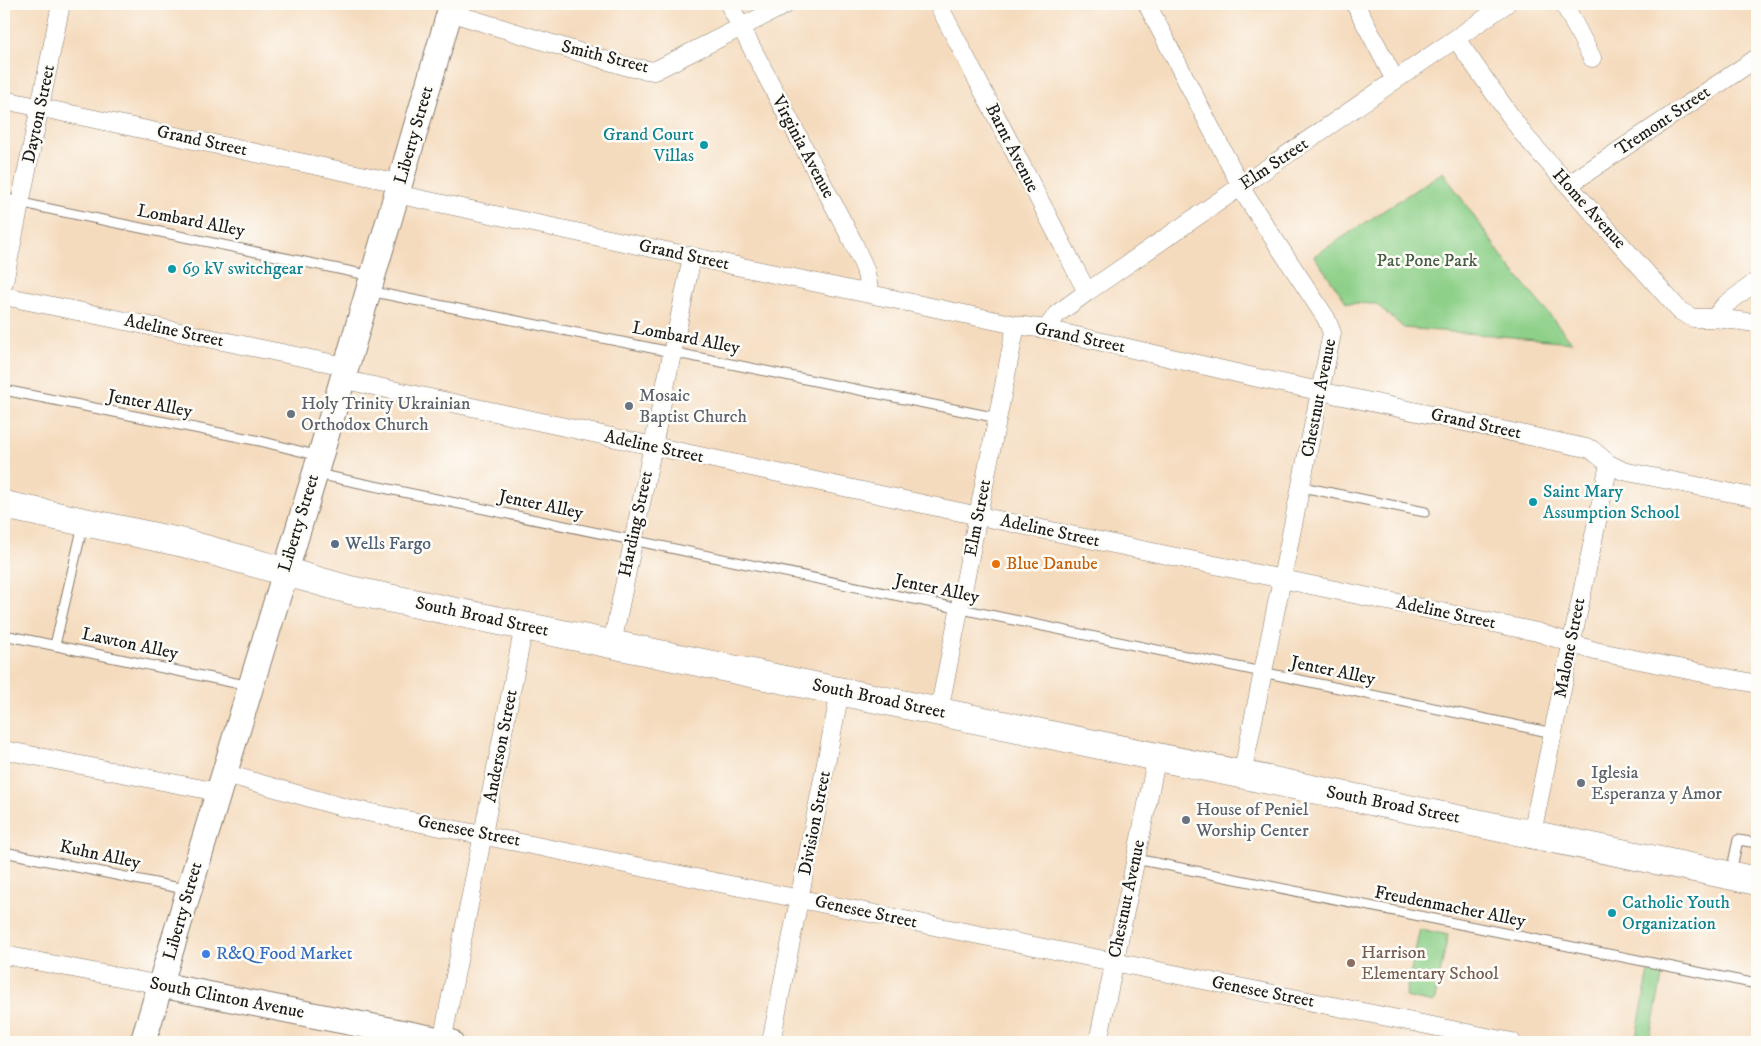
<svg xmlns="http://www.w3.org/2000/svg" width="1761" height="1046" font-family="'IM FELL DW Pica',serif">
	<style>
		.green { fill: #8ed089; stroke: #557652 }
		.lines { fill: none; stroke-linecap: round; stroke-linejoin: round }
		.lane-casing { stroke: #887c6d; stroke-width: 11 }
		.street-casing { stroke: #887c6d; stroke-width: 19 }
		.secondary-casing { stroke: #887c6d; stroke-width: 27 }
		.primary-casing { stroke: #887c6d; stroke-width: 29 }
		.lane { stroke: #fff; stroke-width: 9 }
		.street { stroke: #fff; stroke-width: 18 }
		.secondary { stroke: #fff; stroke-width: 25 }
		.primary { stroke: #fff; stroke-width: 28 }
		.culture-dot { fill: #0f9aa8; stroke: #fdfcf7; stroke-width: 2 }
		.worship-dot { fill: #6b7280; stroke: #fdfcf7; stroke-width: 2 }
		.service-dot { fill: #5c6f8a; stroke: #fdfcf7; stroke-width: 2 }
		.food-dot { fill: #e8710a; stroke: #fdfcf7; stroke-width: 2 }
		.shop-dot { fill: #3f7fe0; stroke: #fdfcf7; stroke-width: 2 }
		.education-dot { fill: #8d6e63; stroke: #fdfcf7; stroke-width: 2 }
		.labels { text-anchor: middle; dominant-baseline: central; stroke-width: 5; stroke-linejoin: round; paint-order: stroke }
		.street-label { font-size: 18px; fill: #1c1c1c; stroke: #fdfcf7 }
		.culture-label { font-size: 18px; fill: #0d838f; stroke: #fdfcf7; text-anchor: start }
		.park-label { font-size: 18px; fill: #445b42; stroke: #fdfcf7 }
		.worship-label { font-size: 18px; fill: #5b616d; stroke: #fdfcf7; text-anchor: start }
		.service-label { font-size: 18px; fill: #4e5e75; stroke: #fdfcf7; text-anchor: start }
		.food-label { font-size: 18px; fill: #c56008; stroke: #fdfcf7; text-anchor: start }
		.education-label { font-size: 18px; fill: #785e54; stroke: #fdfcf7; text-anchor: start }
		.shop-label { font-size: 18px; fill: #366cbe; stroke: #fdfcf7; text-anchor: start }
	</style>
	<rect width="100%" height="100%" fill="#fdfcf7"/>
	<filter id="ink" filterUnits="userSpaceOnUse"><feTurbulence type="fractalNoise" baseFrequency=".02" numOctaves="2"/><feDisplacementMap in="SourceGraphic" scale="10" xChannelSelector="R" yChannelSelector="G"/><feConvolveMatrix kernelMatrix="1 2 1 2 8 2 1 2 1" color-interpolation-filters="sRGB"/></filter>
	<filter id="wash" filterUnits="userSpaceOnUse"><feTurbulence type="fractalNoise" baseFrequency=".0096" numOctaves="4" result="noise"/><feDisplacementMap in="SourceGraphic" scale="20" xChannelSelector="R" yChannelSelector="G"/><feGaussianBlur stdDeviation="1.12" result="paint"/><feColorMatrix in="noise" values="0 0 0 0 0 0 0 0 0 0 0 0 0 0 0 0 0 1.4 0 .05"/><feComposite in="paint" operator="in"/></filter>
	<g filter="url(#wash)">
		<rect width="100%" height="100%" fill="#f5dbbe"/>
		<!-- green -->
		<path class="green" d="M1443,172l65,93 64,77 -168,-14 -28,-24 -29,-1 -33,-47z
			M1420,929l28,6 -14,68 -29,-6z
			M1649,971l14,2 -14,69h-14z"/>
	</g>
	<g filter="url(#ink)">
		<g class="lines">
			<defs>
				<path id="lane" d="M4,198l36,9 332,69
					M369,291l629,127
					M4,390l256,51 59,15
					M317,474l1236,259
					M1302,487l123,25
					M4,635l246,51
					M55,645l28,-120
					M4,852l185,38
					M1136,859l621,125
					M1731,872l7,-32 19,3"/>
				<path id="street" d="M445,4l20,13 163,50 26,4 133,-67
					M729,4l124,238 12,27 5,24
					M938,4l149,288
					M1147,4l100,194 79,120 6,15 -90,442
					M1355,4l40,76
					M1564,4l28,54
					M1456,39l68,96 156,176 13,7h21l43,5
					M4,100l395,83
					M1568,185l189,-127
					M396,194l620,131 30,4 212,49 333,71 18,15 14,7 134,27
					M4,282l57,-278
					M4,296l341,70
					M1714,318l11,-13 32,-24
					M1046,329l11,-15 30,-22 419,-288
					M341,379l638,137 558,116 58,19 162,33
					M612,644l80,-387
					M939,711l77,-386
					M4,750l214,42
					M223,773l119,34 1170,235
					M1532,833l77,-369
					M4,955l157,30
					M442,1042l82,-416
					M771,1042l69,-350
					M1098,1042l59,-286"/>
				<path id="secondary" d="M161,985l289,57
					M143,1042l172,-568 137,-470"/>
				<path id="primary" d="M4,505l180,38 166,47 1407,291"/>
			</defs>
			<!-- lane casing -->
			<use href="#lane" class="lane-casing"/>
			<!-- street casing -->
			<use href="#street" class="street-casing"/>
			<!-- secondary casing -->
			<use href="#secondary" class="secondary-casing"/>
			<!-- primary casing -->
			<use href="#primary" class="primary-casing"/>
			<!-- lane -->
			<use href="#lane" class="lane"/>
			<!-- street -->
			<use href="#street" class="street"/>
			<!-- secondary -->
			<use href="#secondary" class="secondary"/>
			<!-- primary -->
			<use href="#primary" class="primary"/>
		</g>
	</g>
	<!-- markers -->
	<g class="culture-dot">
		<circle cx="704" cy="145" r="5"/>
		<circle cx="172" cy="269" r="5"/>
		<circle cx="1533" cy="502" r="5"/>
		<circle cx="1612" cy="913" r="5"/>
	</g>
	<g class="worship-dot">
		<circle cx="629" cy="406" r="5"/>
		<circle cx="291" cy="414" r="5"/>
		<circle cx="1581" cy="783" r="5"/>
		<circle cx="1186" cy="820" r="5"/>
	</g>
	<circle class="service-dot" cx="335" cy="544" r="5"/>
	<circle class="food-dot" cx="996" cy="564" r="5"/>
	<circle class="shop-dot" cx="206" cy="954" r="5"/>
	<circle class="education-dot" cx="1351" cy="963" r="5"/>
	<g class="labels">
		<!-- street labels -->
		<g class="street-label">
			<text transform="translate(605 57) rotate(14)">Smith Street</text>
			<text transform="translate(39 114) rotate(-78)">Dayton Street</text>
			<text transform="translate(1663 121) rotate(-34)">Tremont Street</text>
			<text transform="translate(414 135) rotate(-74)">Liberty Street</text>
			<text transform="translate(202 141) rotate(12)">Grand Street</text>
			<text transform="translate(803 147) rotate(62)">Virginia Avenue</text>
			<text transform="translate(1012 148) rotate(63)">Barnt Avenue</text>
			<text transform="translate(1274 164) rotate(-34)">Elm Street</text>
			<text transform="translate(1589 209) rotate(48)">Home Avenue</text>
			<text transform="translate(191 221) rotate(11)">Lombard Alley</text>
			<text transform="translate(684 255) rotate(12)">Grand Street</text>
			<text transform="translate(174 331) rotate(12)">Adeline Street</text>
			<text transform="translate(686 338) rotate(11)">Lombard Alley</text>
			<text transform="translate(1080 338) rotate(12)">Grand Street</text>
			<text transform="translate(1319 398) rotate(-79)">Chestnut Avenue</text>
			<text transform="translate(150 404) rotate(11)">Jenter Alley</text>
			<text transform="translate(1476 424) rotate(12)">Grand Street</text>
			<text transform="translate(654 447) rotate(12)">Adeline Street</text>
			<text transform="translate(541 505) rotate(12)">Jenter Alley</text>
			<text transform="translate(978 518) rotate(-79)">Elm Street</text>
			<text transform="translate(299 523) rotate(-73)">Liberty Street</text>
			<text transform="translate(636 524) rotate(-78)">Harding Street</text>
			<text transform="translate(1050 531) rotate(12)">Adeline Street</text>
			<text transform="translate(937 589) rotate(12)">Jenter Alley</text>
			<text transform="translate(1446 613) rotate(12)">Adeline Street</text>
			<text transform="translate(482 617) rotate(12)">South Broad Street</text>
			<text transform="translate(130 644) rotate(12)">Lawton Alley</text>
			<text transform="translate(1570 648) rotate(-79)">Malone Street</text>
			<text transform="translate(1333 671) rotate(12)">Jenter Alley</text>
			<text transform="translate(879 699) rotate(12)">South Broad Street</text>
			<text transform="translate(501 746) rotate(-79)">Anderson Street</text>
			<text transform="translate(1393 805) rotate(11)">South Broad Street</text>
			<text transform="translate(815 823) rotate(-79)">Division Street</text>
			<text transform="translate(469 831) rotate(11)">Genesee Street</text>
			<text transform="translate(100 855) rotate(12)">Kuhn Alley</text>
			<text transform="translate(1127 899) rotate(-78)">Chestnut Avenue</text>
			<text transform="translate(1450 907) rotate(11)">Freudenmacher Alley</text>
			<text transform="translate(183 911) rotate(-74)">Liberty Street</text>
			<text transform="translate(866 912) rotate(12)">Genesee Street</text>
			<text transform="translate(1263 992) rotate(11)">Genesee Street</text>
			<text transform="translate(227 998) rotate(11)">South Clinton Avenue</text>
		</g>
		<!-- culture labels -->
		<g class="culture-label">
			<text x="694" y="135" text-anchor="end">Grand Court<tspan x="694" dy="21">Villas</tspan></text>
			<text x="182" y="269">69 kV switchgear</text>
			<text x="1543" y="492">Saint Mary<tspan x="1543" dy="21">Assumption School</tspan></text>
			<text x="1622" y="903">Catholic Youth<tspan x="1622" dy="21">Organization</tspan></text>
		</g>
		<!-- park labels -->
		<g class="park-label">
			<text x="1427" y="261">Pat Pone Park</text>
		</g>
		<!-- worship labels -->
		<g class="worship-label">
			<text x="639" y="396">Mosaic<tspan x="639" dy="21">Baptist Church</tspan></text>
			<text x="301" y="404">Holy Trinity Ukrainian<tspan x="301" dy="21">Orthodox Church</tspan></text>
			<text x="1591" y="773">Iglesia<tspan x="1591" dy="21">Esperanza y Amor</tspan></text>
			<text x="1196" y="810">House of Peniel<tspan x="1196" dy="21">Worship Center</tspan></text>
		</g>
		<!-- service labels -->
		<g class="service-label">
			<text x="345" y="544">Wells Fargo</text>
		</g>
		<!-- food labels -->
		<g class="food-label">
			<text x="1006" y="564">Blue Danube</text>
		</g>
		<!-- education labels -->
		<g class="education-label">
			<text x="1361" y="953">Harrison<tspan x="1361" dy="21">Elementary School</tspan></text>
		</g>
		<!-- shop labels -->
		<g class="shop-label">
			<text x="216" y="954">R&amp;Q Food Market</text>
		</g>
	</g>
	<!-- margin -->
	<rect width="1761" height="1046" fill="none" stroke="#fdfcf7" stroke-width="20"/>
</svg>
